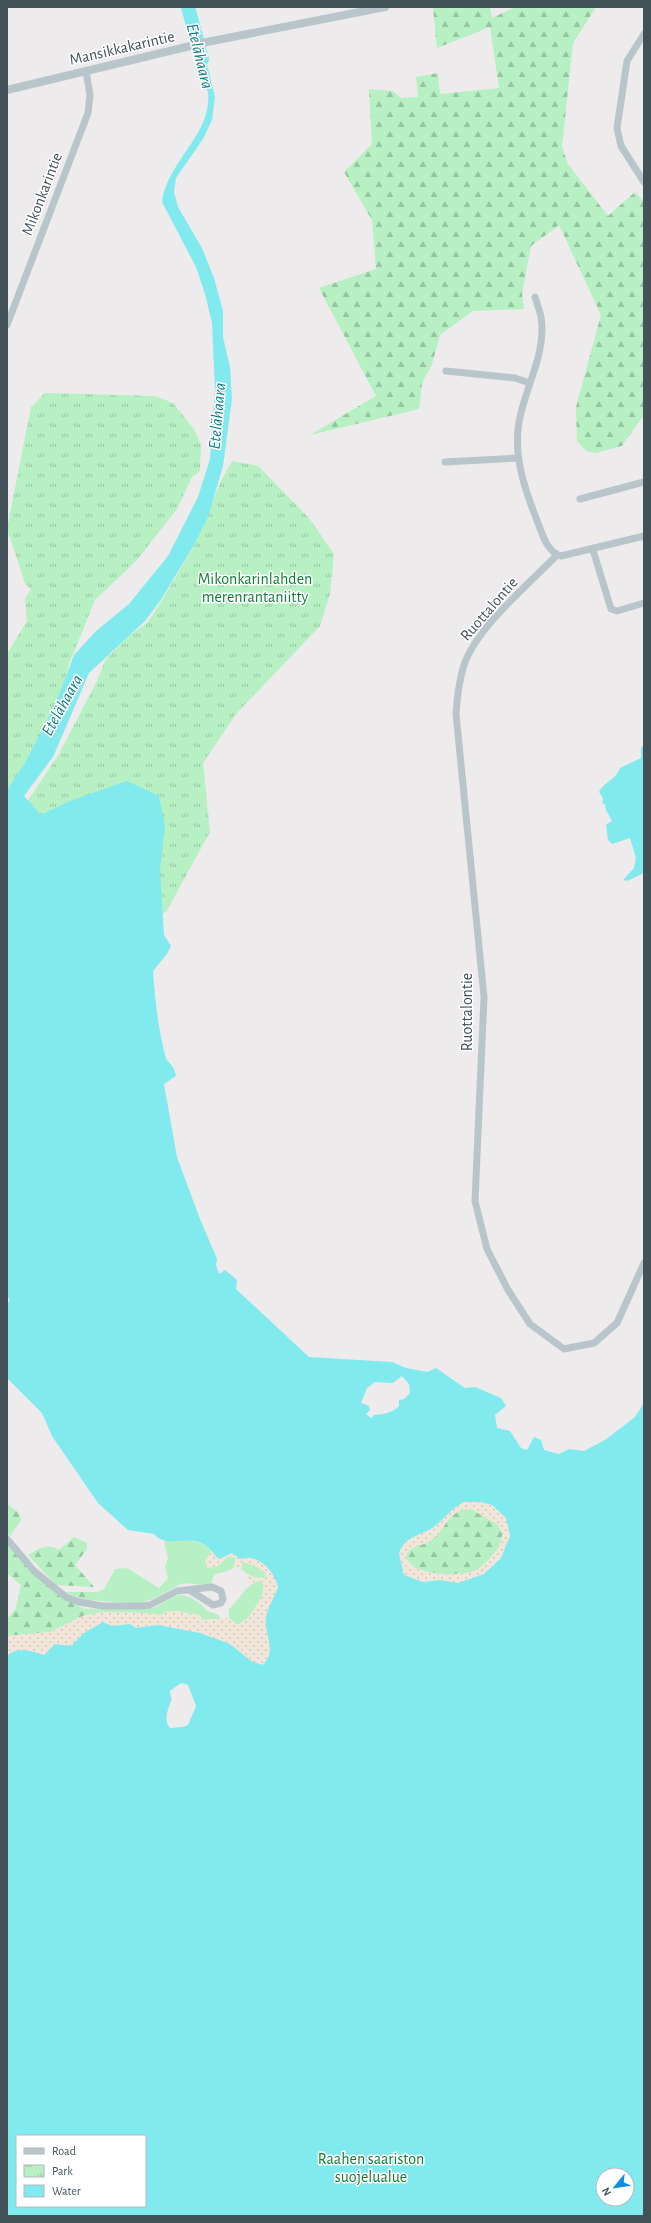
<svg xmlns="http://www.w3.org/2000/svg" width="651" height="2223" font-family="'Alegreya Sans',sans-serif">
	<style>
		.grass { fill: #b6f0c3 }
		.forest { fill: url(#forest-firs) }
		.sand { fill: url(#sand-dots); fill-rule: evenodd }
		.park { fill: url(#park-tufts) }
		.water { fill: #80eaef; fill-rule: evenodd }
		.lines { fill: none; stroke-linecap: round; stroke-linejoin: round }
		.river { stroke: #80eaef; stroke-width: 14 }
		.minor { stroke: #b8c6cc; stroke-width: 7 }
		.tertiary { stroke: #b8c6cc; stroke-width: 8 }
		.labels { text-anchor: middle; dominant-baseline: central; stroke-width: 3; stroke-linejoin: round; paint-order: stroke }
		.street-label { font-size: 16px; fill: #435259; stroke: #fff }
		.park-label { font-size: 16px; fill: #127d36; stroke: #fff }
		.water-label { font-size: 17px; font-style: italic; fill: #097d84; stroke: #fff }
	</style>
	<defs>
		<pattern id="forest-firs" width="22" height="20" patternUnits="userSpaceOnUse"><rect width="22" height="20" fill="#b6f0c3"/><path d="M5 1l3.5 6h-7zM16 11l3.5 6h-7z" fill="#96c5a1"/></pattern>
		<pattern id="sand-dots" width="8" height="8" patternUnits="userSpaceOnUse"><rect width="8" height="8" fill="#f2e6da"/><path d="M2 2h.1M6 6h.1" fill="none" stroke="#d1c7bd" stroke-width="1.8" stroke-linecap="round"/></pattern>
		<pattern id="park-tufts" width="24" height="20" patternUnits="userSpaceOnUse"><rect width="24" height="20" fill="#b6f0c3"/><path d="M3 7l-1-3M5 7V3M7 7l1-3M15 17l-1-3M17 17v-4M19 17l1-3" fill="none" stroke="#96c5a1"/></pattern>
	</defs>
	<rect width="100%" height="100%" fill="#eeebec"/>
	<!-- grass -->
	<path class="grass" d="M189,1540l11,3 12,6 -7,13 11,5 13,-11 7,2 -3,10c-6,4 -12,4 -19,7l-3,9c-11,3 -21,-3 -30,0 -9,4 -20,12 -31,16 -15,5 -33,2 -49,1l-3,-9 6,-3 11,-20 12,-1 32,20 9,-10 -3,-11 3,-9 -4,-17z
		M243,1562l12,4 10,6 1,6 -15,-1 -10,-8z
		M261,1581l3,4 -2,12 -14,21 -9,6h-3l-7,-6v-9c12,-10 17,-27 32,-28z
		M181,1595c8,1 20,7 25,15l13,5 1,4 -18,1 -3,-6 -11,1 -10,-4 -17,4 -18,-2 -40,-1 -18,3 -1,-6 70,-1 21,-12z"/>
	<!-- forest -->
	<path class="forest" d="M433,7h57l2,11 23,-11h81l-23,36 -11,104 6,17 40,52 27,-24 9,10v213l-22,31 -26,7 -10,-2 -9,-10 -1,-34 25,-92 -42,-90 -28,21 -9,47 2,16 -51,2 -33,24 -8,29 -10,19 -3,26 -109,26 66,-39 -57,-108 57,-19 -4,-49 -28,-48 28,-28 -3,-55 24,2 8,7 17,-1 -2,-20 22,-4 2,21 59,-6 -9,-61 -53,21z
		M7,1504l12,9 2,7 -11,16 -3,-4z
		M471,1509l26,15 5,8c1,10 -4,17 -11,25 -5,5 -10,11 -17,14 -14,5 -65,6 -68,-15 3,-11 18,-10 25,-16 15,-11 18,-32 40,-31z
		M74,1537l13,6v6l-12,16 19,22 -38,-2 -28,-30c11,-6 19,-12 31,-5z
		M7,1543l21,25 36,30 20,11 1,6 -35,17 -43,4v-17l9,-11 5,-23 -13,-11 -1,1z
		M65,1592h33l3,9 -20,-2z"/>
	<!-- sand -->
	<path class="sand" d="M464,1502c69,-9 53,74 -8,81 -6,1 -11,-3 -18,-3 -15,0 -19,4 -34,-5l-5,-21c5,-19 23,-18 35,-28 11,-8 18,-18 30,-24zM471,1509l26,15 5,8c1,14 -14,34 -28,39 -14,5 -65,6 -68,-15 3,-11 18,-10 26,-16 14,-11 17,-32 39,-31z
		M212,1549l5,8 6,1 9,-5 8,6c15,-5 37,10 38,27 1,9 -8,15 -8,23 -2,17 6,44 -8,56l-11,-4 -21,-17 -30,-11 -42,-8 -22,3 -6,-4 -18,2 -9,-4 -19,11 -13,13h-6l-5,-2 -16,11h-36l-1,9v-28l43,-4 35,-17 18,-3 40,1 18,2c10,-9 26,0 38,-1l3,6 27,-2 7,6h4l8,-6 14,-21 2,-12 -3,-4 -7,1 -6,4 -1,-13 10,6 9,-1 -1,-6 -10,-6 -12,-4 -2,7 -8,-1 3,-10 -7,-2 -13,11 -9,1 -2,-6z"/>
	<!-- park -->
	<path class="park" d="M45,393l110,3 18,7 21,26 7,16 -1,26 -8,6 -15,32 -41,52 -41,39 -26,64 -11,41 -36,65 -15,19v-135l20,-33 -2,-23 6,-8 -6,-7 -18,-54 24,-122z
		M232,461l26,5 51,52 25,36 -4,40 -10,32 -84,88 -33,49 7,69 -44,80 -14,5 -131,-106 38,-57 38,-73 9,-22 25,-25 15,-10 8,-11 39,-65 27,-65z"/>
	<!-- water -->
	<path class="water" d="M203,48l12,49 -3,23 -9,19 -27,39 -2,14 4,15 24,41 12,30 9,33v26l7,30 2,32 -9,67 -15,51 -15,30 -33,54 -15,20 -56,52 -36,84 -29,39 17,19 29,-14 57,-20 32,15 6,30 -5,43 4,66 7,11 -4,8 -14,17c2,28 5,56 12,84 2,9 9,8 11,21l-12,8 13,73 23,62 17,40 -1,6 3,9 6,-4 12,10 -1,9 73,68 83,5 14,6 21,4 9,-4 29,20 10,-1 26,11 5,8 -11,9 2,13 13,3 11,17 6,2 7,-13 7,3 3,10 15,4 10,-5 15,2 21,-11 30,-23 9,-14v813h-637l1,-561c10,-9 24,-4 36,0l11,-11 16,2 13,-13 19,-11 9,4 18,-2 6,4 22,-3 42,8 30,11 21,17 11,4c16,-13 2,-31 4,-47 1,-11 9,-21 12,-31 -4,-17 -20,-34 -38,-28l-8,-6 -13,6c-7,-5 -6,-11 -18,-16 -16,-7 -35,5 -47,-9l-26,-4 -30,-27 -46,-67 -10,-23 -35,-35v-75l3,-2 -3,-6v-505l18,-27 30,-58 19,-50 22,-24 33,-27 39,-48 30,-59 12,-38 5,-69 -3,-67 -7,-29 -9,-27 -34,-65c5,-41 50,-67 46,-109 -1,-6 -5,-11 -7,-16 -3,-9 -4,-19 -6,-27zM402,1376l7,8 1,9 -6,6 -5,1v6c-5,6 -17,9 -25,9l-3,3 -5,-4 4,-4 -1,-4 -8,-3 6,-15 8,-6 18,1zM464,1502h17l11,3 14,13 4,18 -9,22 -17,16 -26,9 -18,-3 -17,2 -19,-7 -5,-21c5,-19 23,-18 36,-28 10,-8 17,-18 29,-24zM181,1683l7,2 8,21 -8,19 -5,2 -13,1c-7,-8 -2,-19 1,-27 1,-3 -1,-6 -1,-10zM17,2136h128v70h-128zM603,2175h24v24h-24z
		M644,746v127l-17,8 -4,-1 11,-12 2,-10 -6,-20 -18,6 -4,-4 -2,-15 6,-4 -6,-11 -1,-6 -3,-1 1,-5 -4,-6c6,-11 16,-11 21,-24l21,-10v-11z"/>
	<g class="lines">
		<!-- river -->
		<path class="river" d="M188,7l14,52"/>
		<!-- minor -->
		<path class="minor" d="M644,34l-17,27 -10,67 4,18 23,36
			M535,297c2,7 5,14 6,20 6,36 -16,70 -22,105 -6,35 6,68 19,101 4,11 10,30 23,33l83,-20
			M7,325l81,-212 2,-18 -4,-24
			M446,371l69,7 15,5
			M445,462l73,-4
			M580,499l64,-17
			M593,550l18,59 6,2 27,-8
			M557,555c-28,29 -80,72 -93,110 -5,16 -7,33 -8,49l28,283 -9,204 12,48 21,41 22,34 34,25 30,-6 23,-20 27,-60
			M7,1539l27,32 32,26 13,5 24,4h37l10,-1 27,-14 35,-4 9,4 2,8 -2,4 -8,2 -22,-14"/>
		<!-- tertiary -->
		<path class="tertiary" d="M7,90l200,-48 178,-35"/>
	</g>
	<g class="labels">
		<!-- street labels -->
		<g class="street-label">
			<text transform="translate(122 48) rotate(-13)">Mansikkakarintie</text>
			<text transform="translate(42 194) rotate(-69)">Mikonkarintie</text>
			<text transform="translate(489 609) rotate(-49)">Ruottalontie</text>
			<text transform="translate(467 1012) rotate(-90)">Ruottalontie</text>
		</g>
		<!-- park labels -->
		<g class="park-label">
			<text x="255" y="579">Mikonkarinlahden<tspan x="255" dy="18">merenrantaniitty</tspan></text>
			<text x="371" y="2159">Raahen saariston<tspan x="371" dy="18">suojelualue</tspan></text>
		</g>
		<!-- water labels -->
		<g class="water-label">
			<text transform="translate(200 56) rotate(76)">Etelähaara</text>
			<text transform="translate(217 416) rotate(-85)">Etelähaara</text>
			<text transform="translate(62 705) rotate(-61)">Etelähaara</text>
		</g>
	</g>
	<!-- border -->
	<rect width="651" height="2223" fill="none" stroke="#435259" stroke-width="16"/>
	<!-- legend -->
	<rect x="16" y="2135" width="130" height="72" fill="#ffffff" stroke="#b4babd"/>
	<rect x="24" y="2148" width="20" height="6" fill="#b8c6cc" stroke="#b4babd"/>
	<text x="52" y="2155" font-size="12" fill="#435259">Road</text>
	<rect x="24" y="2165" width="20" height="12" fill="url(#park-tufts)" stroke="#b4babd"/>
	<text x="52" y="2175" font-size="12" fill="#435259">Park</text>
	<rect x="24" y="2185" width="20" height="12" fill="#80eaef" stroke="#b4babd"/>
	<text x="52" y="2195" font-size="12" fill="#435259">Water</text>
	<!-- north arrow -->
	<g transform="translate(615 2187) rotate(241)"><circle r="19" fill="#ffffff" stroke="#b4babd"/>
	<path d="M0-3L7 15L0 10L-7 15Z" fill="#108ee3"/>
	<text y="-6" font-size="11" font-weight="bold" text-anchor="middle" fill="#435259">N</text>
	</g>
</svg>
